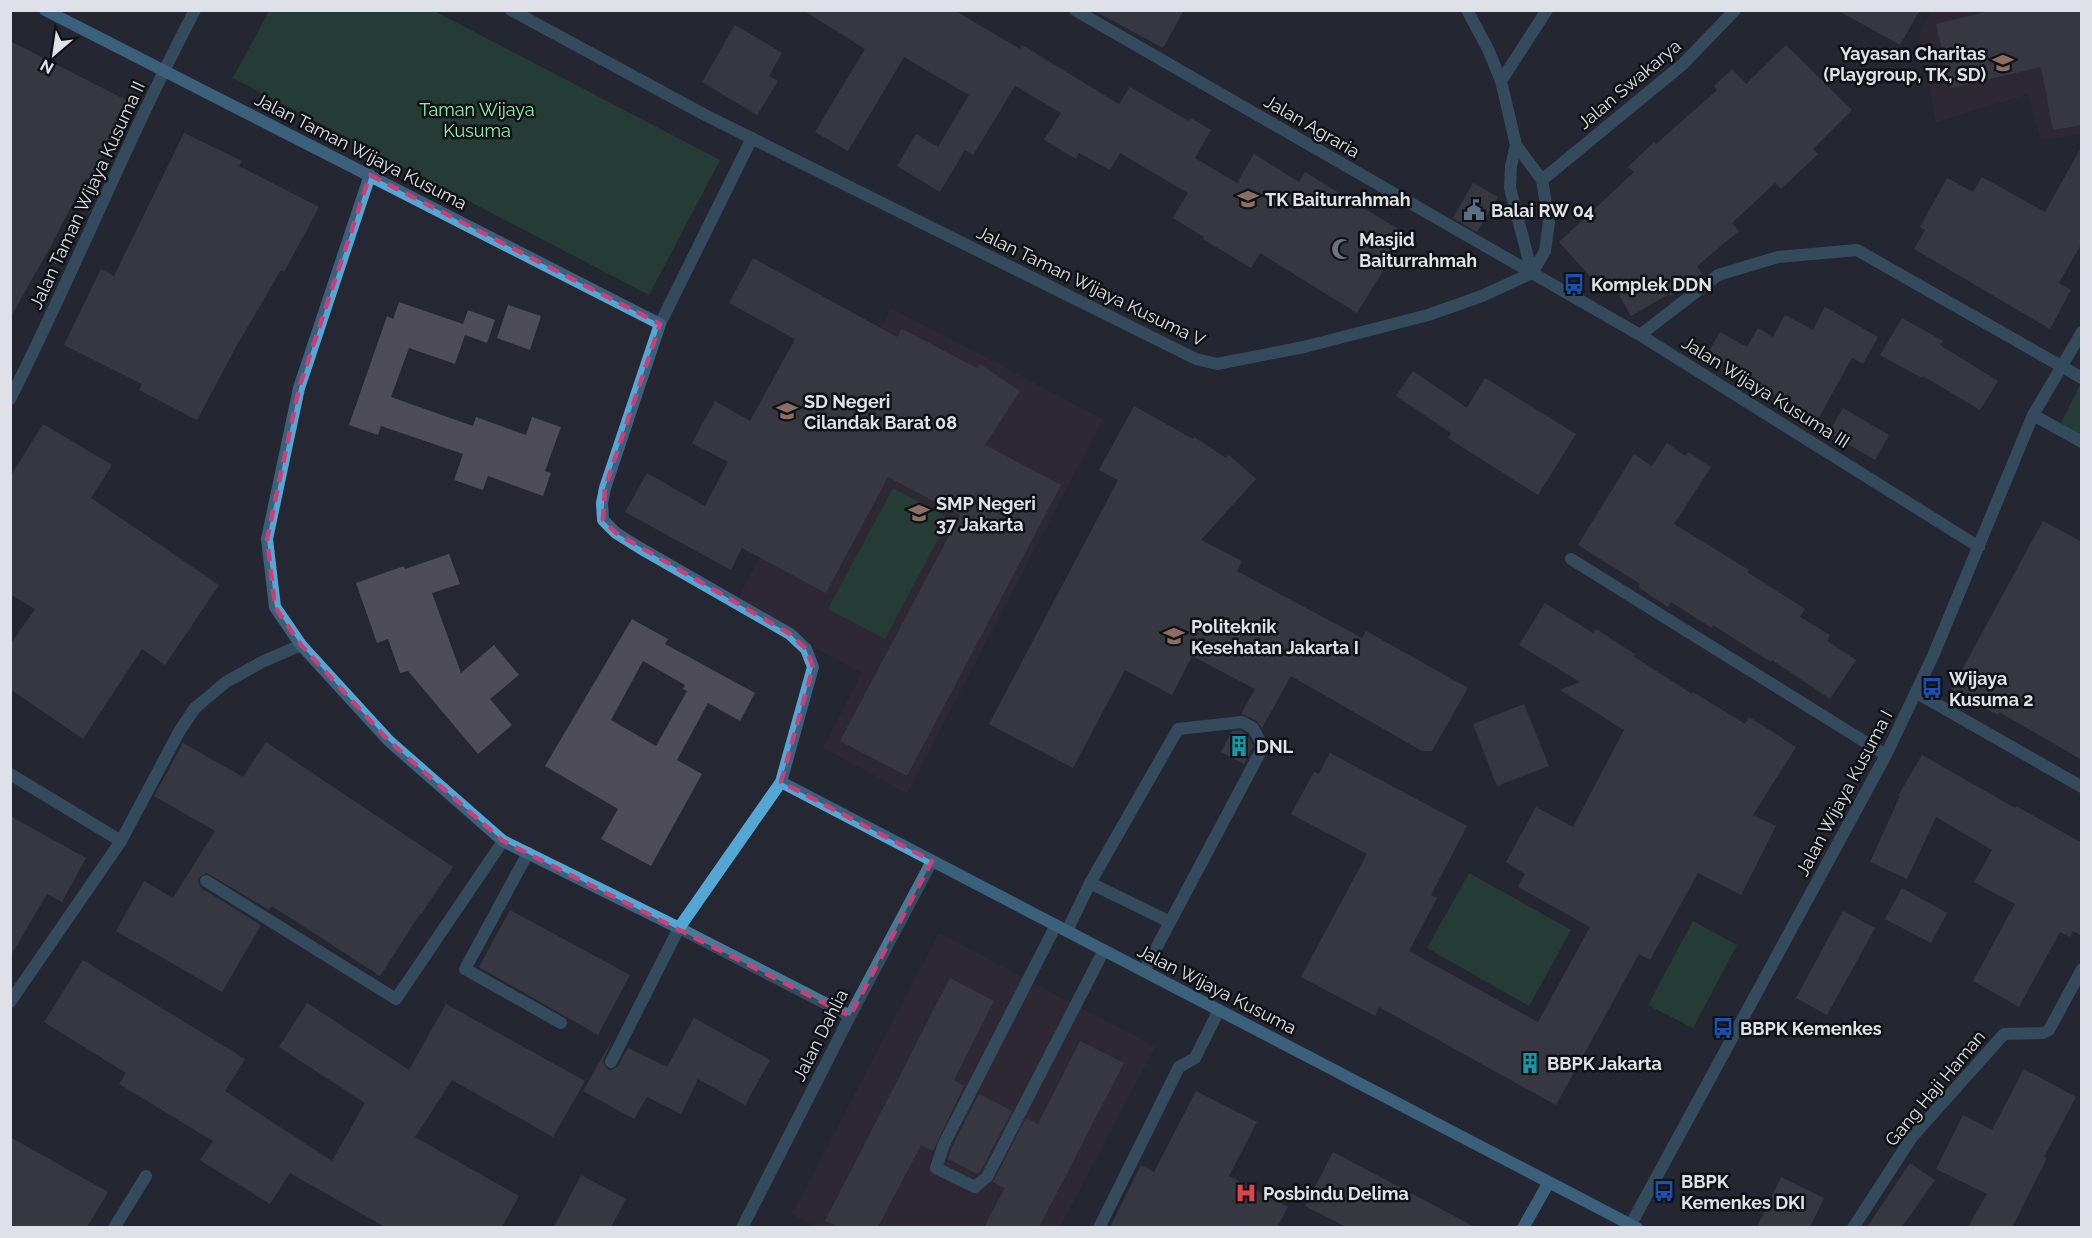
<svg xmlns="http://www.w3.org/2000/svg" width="2092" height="1238" font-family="Raleway,sans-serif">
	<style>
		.education { fill: #392a36 }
		.green { fill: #25583b }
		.building { fill: #4e4c58; fill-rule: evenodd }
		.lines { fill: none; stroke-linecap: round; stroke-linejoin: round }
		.lane { stroke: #487996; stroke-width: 12 }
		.street { stroke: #487996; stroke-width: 12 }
		.secondary { stroke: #54a6d5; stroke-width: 12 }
		.marked { fill: none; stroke: #c84077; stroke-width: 4.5; stroke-dasharray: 12 8; stroke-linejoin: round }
		.labels { text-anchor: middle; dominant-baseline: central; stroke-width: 5; stroke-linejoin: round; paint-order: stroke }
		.poi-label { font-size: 18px; font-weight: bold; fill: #dfe1e8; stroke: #0f1115; text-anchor: start }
		.street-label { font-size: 18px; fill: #dfe1e8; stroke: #0f1115 }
		.park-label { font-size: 18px; fill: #8ef1b6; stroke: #0f1115 }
	</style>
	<rect width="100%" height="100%" fill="#252732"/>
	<!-- education -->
	<path class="education" d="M1931,11h150v123l-40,6 -13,-46 -92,28 -17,-90z
		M891,308l212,111 -196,374 -84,-45 39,-75 -128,-67z
		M939,933l216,114 -95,180h-243l-25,-13z"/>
	<!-- green -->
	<path class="green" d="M269,11h165l286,149 -71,135 -416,-217z
		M2081,383v59l-23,-13z
		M893,488l56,30 -64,121 -57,-30z
		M1469,873l102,57 -42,76 -102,-58z
		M1693,921l44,24 -44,83 -45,-23z"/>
	<!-- building -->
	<path class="building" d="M803,10h151l66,39 2,-4 97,59 11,-17 59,34 2,-3 20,12 -16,28 42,25 17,-29 45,28 6,-10 101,62 -49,79 -97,-60 -9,15 -48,-29 1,-2 -31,-19 15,-25 -68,-40 -10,17 -31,-17 -3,6 -32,-19 17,-27 -46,-27 -42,69 -8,-5 -25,42 -43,-26 19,-32 22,13 31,-52 -65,-38 -56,94 -33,-19 50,-83z
		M1093,10h91l-21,38z
		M1837,10h83l-20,35z
		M1994,10h88v115l-29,5 -12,-63 -90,21 -15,-64z
		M735,25l47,28 -13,23 9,5 -21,34 -55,-33z
		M10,41l120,61 -40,78 -4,-2 -38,73 -38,67z
		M1786,45l66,65 -39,39 5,5 -37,35 -6,-6 -43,40 7,8 -42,35 5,8 -31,22 -2,-2 -38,22 -18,-31 -8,8 -46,-51 75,-70 -6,-5 26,-25 2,2 61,-54 -3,-4 18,-17 14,15z
		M184,133l58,28 -3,5 80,41 -35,65 -3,-2 -44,75 -40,75 -58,-30 3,-6 -78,-39 37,-76 13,7z
		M2082,146v97l-23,40 12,7 -21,39 -136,-80 11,-19 -5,-3 27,-49 26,14 9,-15 63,35z
		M1473,183l25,14 -21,35 -24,-14z
		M753,258l144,79 5,-8 75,39 3,-4 40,27 -35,54 76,40 -154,291 -67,-35 120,-226 -72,-38 -62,116 -84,-45 -11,22 -106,-58 22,-39 58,33 23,-44 -36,-19 23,-42 35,20 45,-82 -66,-36z
		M399,302l64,22 5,-14 27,10 -8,23 -22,-8 -10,29 -46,-16 -18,49 82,29 3,-9 50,18 6,-18 29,10 -16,44 6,2 -8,23 -55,-20 -5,14 -29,-10 9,-26 -82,-28 -3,9 -29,-10 38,-109 6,3z
		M508,305l33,11 -11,34 -33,-12z
		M1825,307l53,30 -15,27 -11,-6 -34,61 -80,-45 1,-4 -31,-17 12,-21 27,15 11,-19 15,9 12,-22 28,15z
		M1902,318l41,23 -3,4 58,36 -18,29 -57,-34 -1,2 -42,-23z
		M1413,371l54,37 18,-30 91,56 -38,61 -90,-57 3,-5 -55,-37z
		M1134,406l59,33 1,-2 32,21 3,-3 27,24 -55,61 41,21 -5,10 125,67 4,-7 102,57 -36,63h-10l-131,-75 -29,52 -5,-7 -16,-7 14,-25 -63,-33 -20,39 -47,-25 -52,98 -84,-44 129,-244 -19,-10z
		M1843,408l46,27 -14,25 -46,-27z
		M43,424l69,41 -21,33 128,87 -54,80 -23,-16 -59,90 -73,-50v-44l25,-36 -25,-15v-117z
		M1667,443l18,13 3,-4 23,15 -37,57 75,46 -2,2 58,37 -5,8 30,18 -3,6 29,19 -26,39 -58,-39 -1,2 -58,-37 -1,3 -41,-26 -3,5 -30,-20 2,-3 -62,-39 56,-91 18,12z
		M2043,521l39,21v218l-83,-48 -1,3 -47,-25z
		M449,554l11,30 -28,9 29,80 33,-28 25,30 -29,24 22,26 -34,29 -70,-83 -8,2 -12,-34 -11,4 -21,-60 48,-17 1,3z
		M1545,603l48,30 3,-4 39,25 -2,2 59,38 1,-2 52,32 4,-7 47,30 -43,68 23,11 -35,69 -43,-22 -48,87 -11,-6 -83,151 -177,-98 -4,9 -74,-39 66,-123 -76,-40 23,-42 5,2 11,-21 137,73 -36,69 6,3 -28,53 129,71 52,-95 -72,-40 7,-13 -19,-12 30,-55 37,20 51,-97 -64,-40 20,-8 -61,-37z
		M632,619l36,20 -3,5 90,49 -15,28 -32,-18 -31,57 25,14 -51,92 -50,-27 17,-30 -73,-43zM643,661l42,24 -2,4 4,2 -31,55 -45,-26z
		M1524,704l25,62 -52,20 -24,-62z
		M1240,730l7,4 6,12 -9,18 -23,-12 11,-21z
		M266,742l187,125 -32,47h-1l-40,62 -108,-70 -3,4 -62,-37 -8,4 -1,4 3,7 60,37 -39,67 -106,-61 28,-50 29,17 42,-67 -61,-35 29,-53 60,34z
		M1922,755l93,53 1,-2 66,37v93l-9,-5 -3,6 -10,-5 -41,75 -46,-26 42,-77 -41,-22 18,-32 -56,-33 -29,62 -37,-17 30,-66h-2z
		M10,816l76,42 -24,44 -15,-8 -37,63z
		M1902,888l45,25 -16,30 -46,-24z
		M510,910l120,65 -32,60 -119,-68z
		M1843,911l32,17 -48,87 -31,-17z
		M83,960l162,99 -20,32 107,70 33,-58 -86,-56 28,-44 102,67 37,-66 139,77 -32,56 -101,-57 -37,57 104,59 -17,31h-117l-95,-54 -20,31 -70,-44 13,-19 -94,-57 7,-11 -82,-51z
		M950,978l44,23 -40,79 10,6 -31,65 -12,-6 -43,82h-39l-14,-6z
		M694,1018l76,42 -25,45 -47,-26 -17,35 -34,-17 -13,22 -51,-28 29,-51 -9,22 5,8h4l6,-4 10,-18 39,19z
		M1080,1041l44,22 -85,164h-55l21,-39 -12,-6 33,-64 12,6z
		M2024,1069l52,28 -32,60 3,1 -35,69h-44l19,-33 -51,-25 27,-54 29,15z
		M1196,1091l61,31 -28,54 59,31 -11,20h-167l31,-62 13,7z
		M979,1094l33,17 -32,61 -3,2 -29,-15 4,-12z
		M10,1137l98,55 -21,35h-77z
		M1333,1152l142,75h-129l-41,-21z
		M1910,1163l25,17 -33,47h-35z
		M581,1175l45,24 -15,28h-57z
		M1781,1177l43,21 -14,29h-53z"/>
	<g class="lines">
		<!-- lane -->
		<path class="lane" d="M121,841l59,-111 15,-22 31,-26 36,-20 39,-17
			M1090,883l80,39
			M1056,925l-112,219 -8,24 39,19 12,-10 117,-227
			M1067,931l23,-48 88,-154 64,-7 11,6 10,19 -119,224
			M611,1062l68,-134
			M1099,1228l80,-161 16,-9 24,-48"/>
		<!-- street -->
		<path class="street" d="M511,10l194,105 491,244 21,5 87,-17 124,-32 54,-19 50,-23
			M1075,10l565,325 339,212
			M1467,10l21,39 13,32 15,64 26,35 7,42 -4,29 -13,22
			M1501,81l46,-71
			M1516,145l-5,21 -1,22 22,85
			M1542,180l141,-116 52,-54
			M660,324l92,-186
			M1640,335l78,-60 60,-18 79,-7 225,128
			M10,399c65,-128 118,-262 185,-389
			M2033,415l49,27
			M1571,559l315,196
			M1917,693l165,94
			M10,774l111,67 -111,161
			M528,853l-63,116 96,54
			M206,881l190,118 107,-158
			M679,928l171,88
			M1631,1224l255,-469 47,-99 100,-241 49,-83
			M114,1228l32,-52
			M742,1228l108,-212 82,-155
			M1853,1228l59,-91 92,-103 39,-1 6,-3 33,-61"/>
		<!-- secondary -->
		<path class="secondary" d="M45,10l615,314 -55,164 -3,15 1,17 13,13 24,15 150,86 16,15 7,18 -32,115 -102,146 -176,-87 -114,-100 -88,-96 -26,-38 -8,-68 32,-151 71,-213
			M781,782l856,446
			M1523,1228l26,-46"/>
	</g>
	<!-- marked area -->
	<path d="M0 0H2092V1238H0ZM370,175l290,149 -55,164 -2,32 13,13 174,101 16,15 7,18 -32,115 151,79 -82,155 -347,-175 -114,-100 -88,-96 -26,-38 -8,-68 32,-151z" fill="#252732" fill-opacity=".55" fill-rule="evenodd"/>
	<path class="marked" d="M370,175l290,149 -55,164 -2,32 13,13 174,101 16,15 7,18 -32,115 151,79 -82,155 -347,-175 -114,-100 -88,-96 -26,-38 -8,-68 32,-151z"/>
	<!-- icons -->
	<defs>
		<symbol id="school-bare" viewBox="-9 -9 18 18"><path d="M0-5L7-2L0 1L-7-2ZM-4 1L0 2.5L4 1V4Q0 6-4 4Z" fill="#8d6e63" stroke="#0f1115" stroke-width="2.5" paint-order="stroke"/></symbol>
		<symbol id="civic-bare" viewBox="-9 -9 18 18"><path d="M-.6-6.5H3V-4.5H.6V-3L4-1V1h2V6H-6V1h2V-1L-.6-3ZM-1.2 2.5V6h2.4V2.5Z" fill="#5c6f8a" stroke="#0f1115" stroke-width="2.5" paint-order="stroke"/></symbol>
		<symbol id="mosque-bare" viewBox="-9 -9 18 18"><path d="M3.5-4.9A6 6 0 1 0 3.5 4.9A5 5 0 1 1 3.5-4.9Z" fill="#6b7280" stroke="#0f1115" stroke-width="2.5" paint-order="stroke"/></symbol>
		<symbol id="bus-bare" viewBox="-9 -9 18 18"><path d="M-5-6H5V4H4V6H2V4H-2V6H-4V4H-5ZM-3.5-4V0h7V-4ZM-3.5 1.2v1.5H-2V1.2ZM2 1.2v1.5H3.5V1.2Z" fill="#1a4fb4" stroke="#0f1115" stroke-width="2.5" paint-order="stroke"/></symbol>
		<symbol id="university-bare" viewBox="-9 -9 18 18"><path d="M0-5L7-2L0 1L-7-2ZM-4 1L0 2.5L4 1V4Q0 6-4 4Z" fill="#8d6e63" stroke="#0f1115" stroke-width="2.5" paint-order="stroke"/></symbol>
		<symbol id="building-bare" viewBox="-9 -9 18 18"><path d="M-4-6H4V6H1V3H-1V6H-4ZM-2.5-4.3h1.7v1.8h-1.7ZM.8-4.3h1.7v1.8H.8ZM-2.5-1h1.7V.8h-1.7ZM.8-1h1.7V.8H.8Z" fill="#0f9aa8" stroke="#0f1115" stroke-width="2.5" paint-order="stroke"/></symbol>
		<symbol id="hospital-bare" viewBox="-9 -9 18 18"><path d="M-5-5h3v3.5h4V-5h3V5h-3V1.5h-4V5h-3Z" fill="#e0444e" stroke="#0f1115" stroke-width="2.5" paint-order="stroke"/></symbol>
	</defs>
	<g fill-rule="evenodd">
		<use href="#school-bare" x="1988" y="48" width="30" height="30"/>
		<use href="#school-bare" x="1233" y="184" width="30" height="30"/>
		<use href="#civic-bare" x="1459" y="195" width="30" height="30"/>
		<use href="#mosque-bare" x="1327" y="234" width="30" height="30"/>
		<use href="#bus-bare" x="1559" y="269" width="30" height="30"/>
		<use href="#school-bare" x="772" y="396" width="30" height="30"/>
		<use href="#school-bare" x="904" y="498" width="30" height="30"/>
		<use href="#university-bare" x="1159" y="621" width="30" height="30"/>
		<use href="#bus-bare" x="1917" y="673" width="30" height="30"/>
		<use href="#building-bare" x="1224" y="731" width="30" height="30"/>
		<use href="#bus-bare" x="1708" y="1013" width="30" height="30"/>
		<use href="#building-bare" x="1515" y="1048" width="30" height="30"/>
		<use href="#bus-bare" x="1649" y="1176" width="30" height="30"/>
		<use href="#hospital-bare" x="1231" y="1178" width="30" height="30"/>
	</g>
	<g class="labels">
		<!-- poi labels -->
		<g class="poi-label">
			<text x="1986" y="53" text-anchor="end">Yayasan Charitas<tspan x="1986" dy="21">(Playgroup, TK, SD)</tspan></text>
			<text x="1265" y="199">TK Baiturrahmah</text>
			<text x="1491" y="210">Balai RW 04</text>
			<text x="1359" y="239">Masjid<tspan x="1359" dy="21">Baiturrahmah</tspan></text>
			<text x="1591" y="284">Komplek DDN</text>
			<text x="804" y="401">SD Negeri<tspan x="804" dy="21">Cilandak Barat 08</tspan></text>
			<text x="936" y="503">SMP Negeri<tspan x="936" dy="21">37 Jakarta</tspan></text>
			<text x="1191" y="626">Politeknik<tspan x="1191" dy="21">Kesehatan Jakarta I</tspan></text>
			<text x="1949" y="678">Wijaya<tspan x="1949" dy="21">Kusuma 2</tspan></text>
			<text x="1256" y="746">DNL</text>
			<text x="1740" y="1028">BBPK Kemenkes</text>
			<text x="1547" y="1063">BBPK Jakarta</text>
			<text x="1681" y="1181">BBPK<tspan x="1681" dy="21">Kemenkes DKI</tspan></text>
			<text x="1263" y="1193">Posbindu Delima</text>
		</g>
		<!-- street labels -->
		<g class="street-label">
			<text transform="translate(1629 84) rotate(-40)">Jalan Swakarya</text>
			<text transform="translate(1312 126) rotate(30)">Jalan Agraria</text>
			<text transform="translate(361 151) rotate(27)">Jalan Taman Wijaya Kusuma</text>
			<text transform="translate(87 195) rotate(-65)">Jalan Taman Wijaya Kusuma II</text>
			<text transform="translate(1091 286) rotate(26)">Jalan Taman Wijaya Kusuma V</text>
			<text transform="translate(1766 392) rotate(32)">Jalan Wijaya Kusuma III</text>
			<text transform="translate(1844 793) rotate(-62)">Jalan Wijaya Kusuma I</text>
			<text transform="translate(1217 989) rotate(27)">Jalan Wijaya Kusuma</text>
			<text transform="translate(820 1035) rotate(-63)">Jalan Dahlia</text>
			<text transform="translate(1935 1088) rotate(-50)">Gang Haji Haman</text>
		</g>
		<!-- park labels -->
		<g class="park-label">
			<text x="477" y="109">Taman Wijaya<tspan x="477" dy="21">Kusuma</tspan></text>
		</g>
	</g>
	<!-- border -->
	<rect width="2092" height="1238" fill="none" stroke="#dfe1e8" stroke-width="24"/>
	<!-- north arrow -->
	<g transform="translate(54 54) rotate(209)" stroke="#0f1115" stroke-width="4.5" paint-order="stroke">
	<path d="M0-4.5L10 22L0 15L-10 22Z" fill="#dfe1e8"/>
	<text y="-9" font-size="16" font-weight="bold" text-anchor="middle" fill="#dfe1e8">N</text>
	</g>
</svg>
